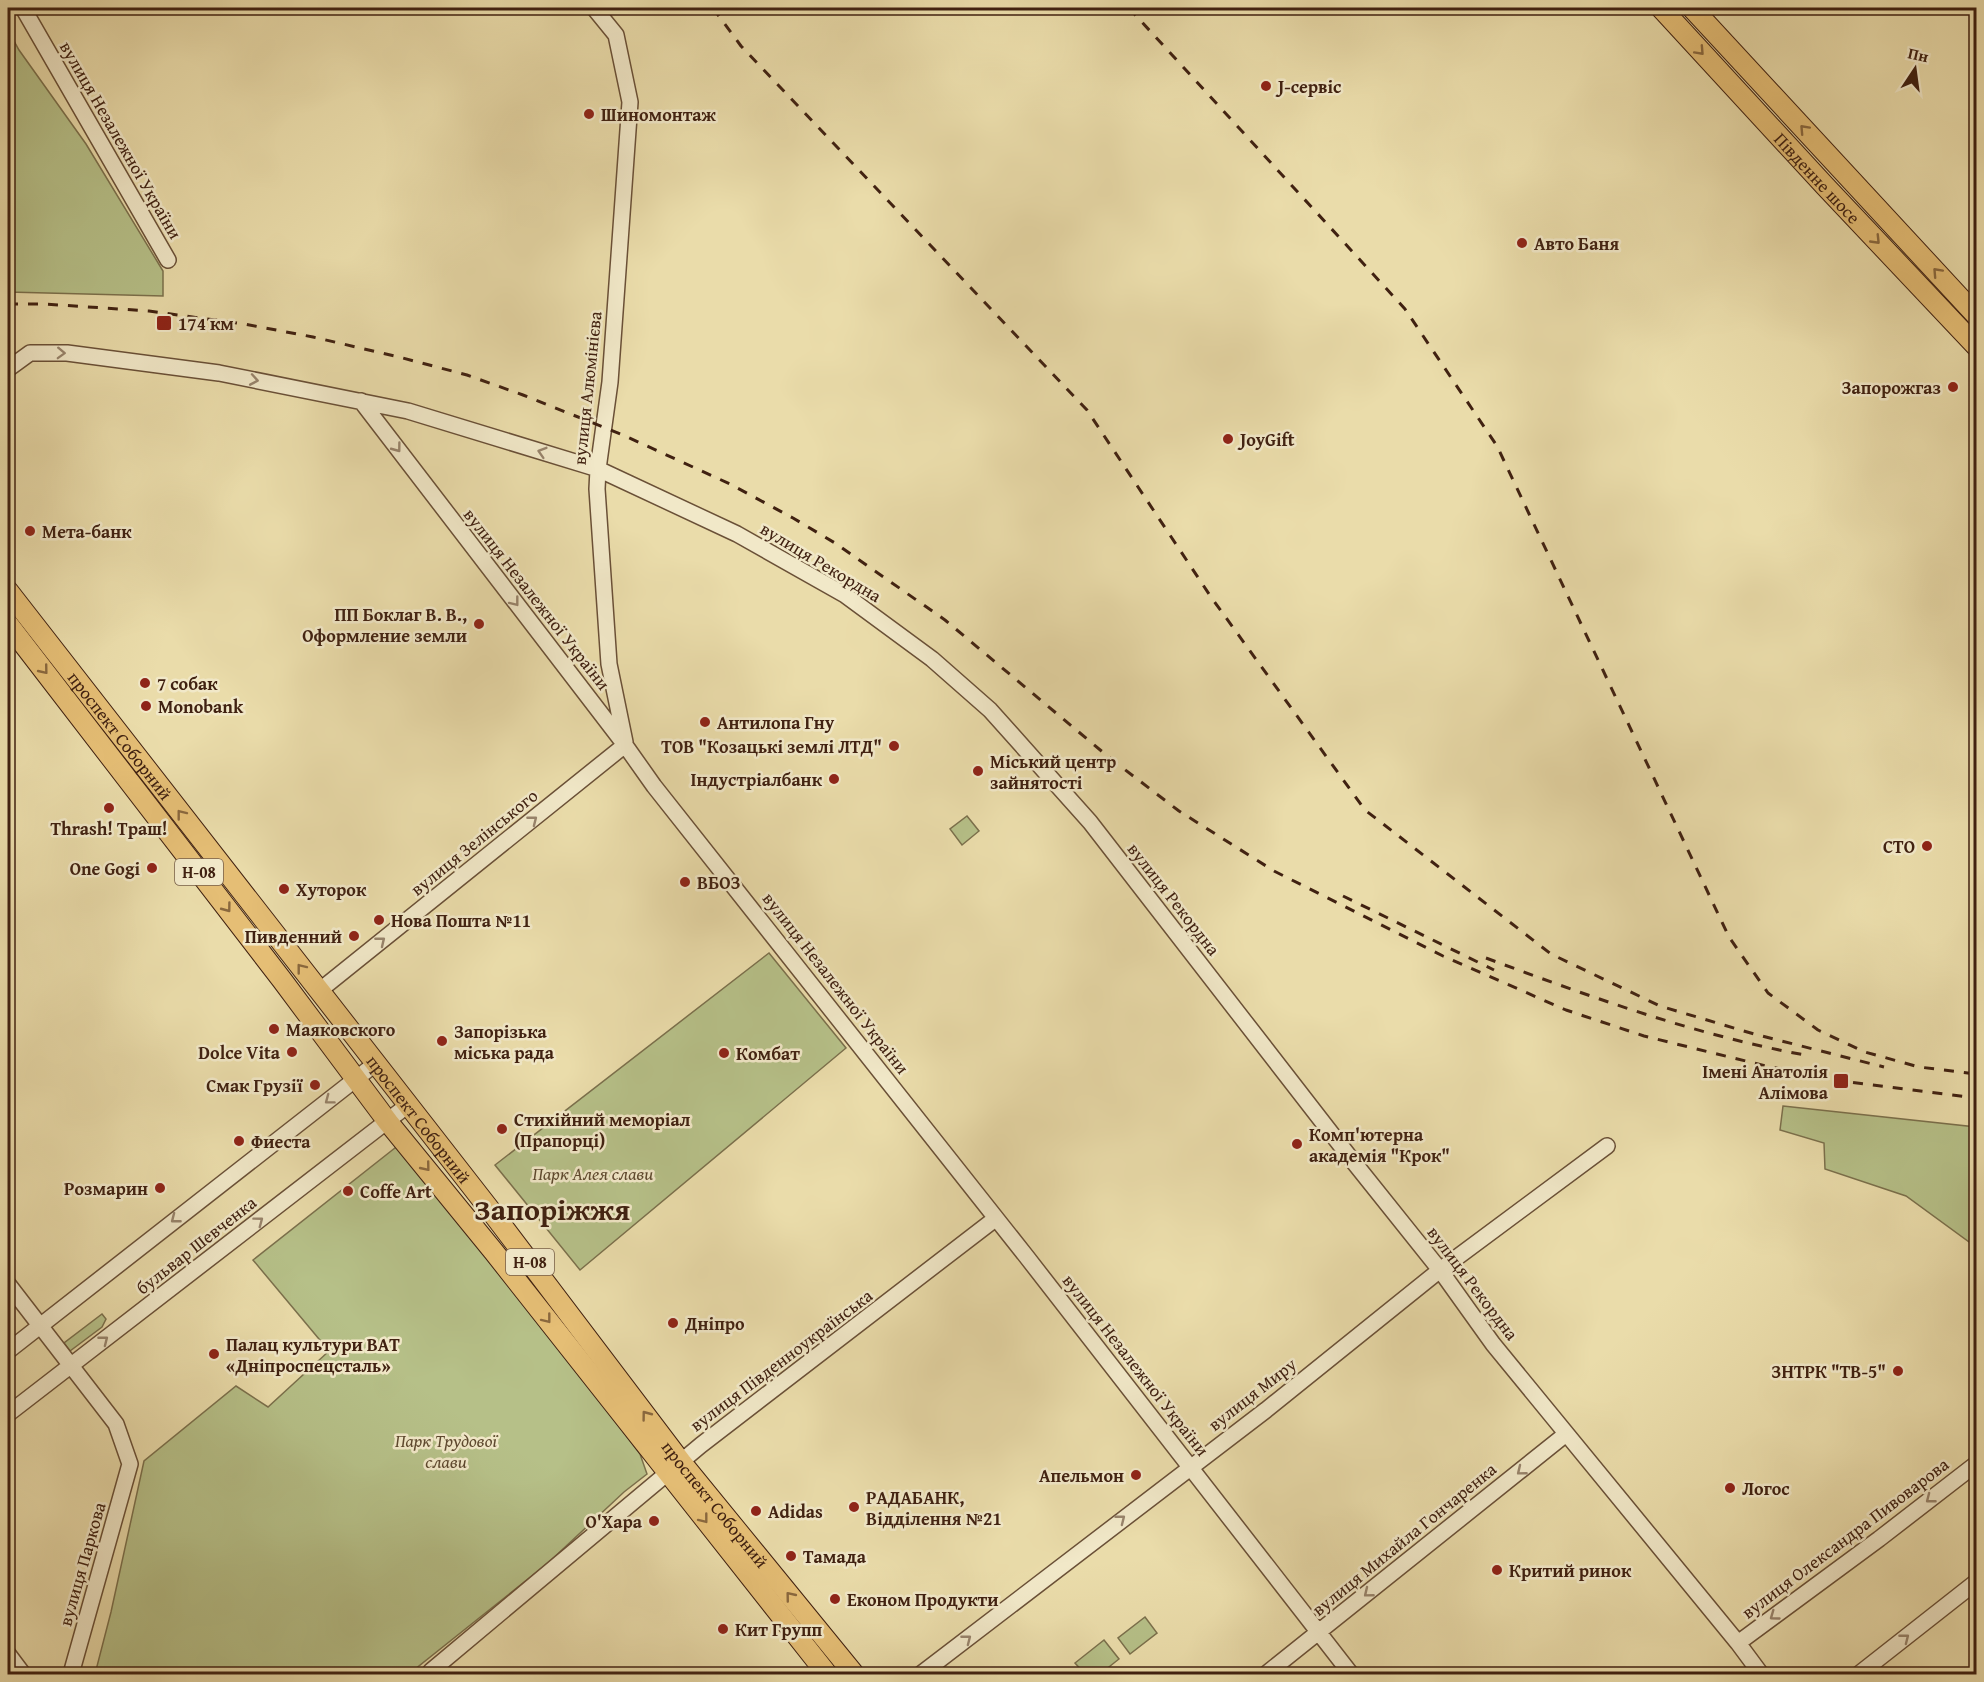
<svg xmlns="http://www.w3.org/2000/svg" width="1984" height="1682" font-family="'Gentium Book Plus',serif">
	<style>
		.green { fill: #b6c088; stroke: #7b704c; stroke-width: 1.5 }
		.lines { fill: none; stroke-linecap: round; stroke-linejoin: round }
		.minor-casing { stroke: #6a5037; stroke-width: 18 }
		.major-casing { stroke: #402111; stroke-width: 22 }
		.minor { stroke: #f1e8c8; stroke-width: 15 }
		.major { stroke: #e5be75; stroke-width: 20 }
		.rail { stroke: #402111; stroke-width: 3; stroke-dasharray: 10 10; stroke-linecap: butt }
		.oneway { stroke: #8a683e }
		.oneway2 { stroke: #98846c }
		.poi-dot { fill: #8f2418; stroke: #f1e8c8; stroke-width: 2 }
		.labels { text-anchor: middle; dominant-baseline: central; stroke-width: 5; stroke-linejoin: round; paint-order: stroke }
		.shield { fill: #f1e8c8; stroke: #755d48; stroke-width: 1.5 }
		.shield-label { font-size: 16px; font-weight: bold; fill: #402111 }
		.poi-label { font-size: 18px; font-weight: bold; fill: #402111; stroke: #f1e8c8; text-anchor: start }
		.street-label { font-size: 18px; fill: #402111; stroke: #f1e8c8 }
		.park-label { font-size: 18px; font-style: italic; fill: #5e492f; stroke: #f1e8c8 }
		.town-label { font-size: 30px; font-weight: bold; fill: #402111; stroke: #f1e8c8 }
	</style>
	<rect width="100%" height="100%" fill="#eadcaa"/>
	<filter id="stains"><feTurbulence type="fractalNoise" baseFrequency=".00333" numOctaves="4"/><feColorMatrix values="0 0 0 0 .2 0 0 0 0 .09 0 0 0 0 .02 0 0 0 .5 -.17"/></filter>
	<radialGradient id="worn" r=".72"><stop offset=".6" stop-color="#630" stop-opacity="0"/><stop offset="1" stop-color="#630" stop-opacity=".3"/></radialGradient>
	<!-- green -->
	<path class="green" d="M8,30l11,20 67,94 77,127v25l-155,-4z
		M967,816l12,15 -17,14 -12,-16z
		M769,953l77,95 -266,222 -85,-105z
		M1783,1106l193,21v120l-70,-51 -81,-27 -1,-26 -44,-13z
		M400,1144l90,111 150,199 7,20 -23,18 -76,71 -134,107 -1,4h-318l16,-62 33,-151 92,-75 32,21 61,-56 -76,-91z
		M102,1314l4,5 -4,8 -32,24 -6,-8z
		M1145,1617l12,16 -27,21 -12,-16z
		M1104,1640l15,19 -19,15h-15l-10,-11z"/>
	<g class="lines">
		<defs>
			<path id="minor" d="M23,8l145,252
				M594,8l22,27 14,67 -20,280 -12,87 -1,20 12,175 16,78
				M8,369l22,-16h37l152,20 189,38 190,58 139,65 108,61 87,64 58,51 100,112 262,338 88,110 53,74 245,299 23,31
				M361,401l264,344 29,41 372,470 325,418
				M319,991l306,-246
				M8,1284l108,140 14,40 -59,210
				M8,1351l367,-287
				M8,1414l400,-309
				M1738,1643l141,-104 97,-75
				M8,1654l15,20
				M429,1674l2,-3 270,-226 294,-226
				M921,1674l345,-264 174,-140 167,-124
				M1266,1674l300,-240
				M1859,1674l117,-92"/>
			<g id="major">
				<path id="s1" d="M1661,8l164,178 151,160"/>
				<path d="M1692,8l284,307"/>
				<path id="s2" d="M8,591l486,624 187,247 173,212"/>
				<path d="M8,624l274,356 106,142 106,130 333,422"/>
			</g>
		</defs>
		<!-- minor casing -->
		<use href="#minor" class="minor-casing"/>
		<!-- major casing -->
		<use href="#major" class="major-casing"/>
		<!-- minor -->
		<use href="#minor" class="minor"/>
		<!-- major -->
		<use href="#major" class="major"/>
		<!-- rail -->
		<path class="rail" d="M713,8l28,38 346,364 124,187 154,213 186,144 109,52 94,28 130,33
			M1129,8l276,301 92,137 232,491 39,56 50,37 47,22 54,15 57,7
			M8,304h36l105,7 95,13 69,13 86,20 68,18 56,20 100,40 107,49 63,34 42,25 110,77 166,139 68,52 95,60 169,85 123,54 78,26 122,30 75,15 135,17
			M1343,896l151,74
			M1486,958c105,39 209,77 319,97"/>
	</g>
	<!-- one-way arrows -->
	<defs><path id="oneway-chevron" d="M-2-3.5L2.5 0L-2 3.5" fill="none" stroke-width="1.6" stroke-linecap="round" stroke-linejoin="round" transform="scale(1.5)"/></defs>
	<g class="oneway">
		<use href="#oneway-chevron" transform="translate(1700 51) rotate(47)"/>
		<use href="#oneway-chevron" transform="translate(1804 129) rotate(-133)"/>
		<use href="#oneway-chevron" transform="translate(1876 240) rotate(46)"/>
		<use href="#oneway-chevron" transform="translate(1937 272) rotate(-133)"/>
		<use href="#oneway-chevron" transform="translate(44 670) rotate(51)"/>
		<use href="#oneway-chevron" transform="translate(181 814) rotate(-128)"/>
		<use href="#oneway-chevron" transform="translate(227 908) rotate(53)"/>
		<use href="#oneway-chevron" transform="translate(301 968) rotate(-128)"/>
		<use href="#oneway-chevron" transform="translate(426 1167) rotate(51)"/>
		<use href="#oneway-chevron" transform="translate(547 1319) rotate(52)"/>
		<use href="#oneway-chevron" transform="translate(646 1415) rotate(-127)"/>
		<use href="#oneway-chevron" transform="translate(704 1519) rotate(52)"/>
		<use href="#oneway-chevron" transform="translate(790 1596) rotate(-129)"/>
	</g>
	<g class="oneway2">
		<use href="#oneway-chevron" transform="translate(61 353) rotate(2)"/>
		<use href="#oneway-chevron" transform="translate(254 380) rotate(10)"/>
		<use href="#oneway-chevron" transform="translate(397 448) rotate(53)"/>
		<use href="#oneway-chevron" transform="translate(542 452) rotate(-163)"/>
		<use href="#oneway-chevron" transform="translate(515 602) rotate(52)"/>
		<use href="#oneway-chevron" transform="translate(533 820) rotate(-38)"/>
		<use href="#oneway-chevron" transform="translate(381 941) rotate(-39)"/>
		<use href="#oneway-chevron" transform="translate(329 1100) rotate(143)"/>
		<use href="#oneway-chevron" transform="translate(175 1219) rotate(142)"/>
		<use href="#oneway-chevron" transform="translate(259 1221) rotate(-37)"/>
		<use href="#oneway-chevron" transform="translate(104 1340) rotate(-38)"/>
		<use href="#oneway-chevron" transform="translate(1521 1471) rotate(141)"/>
		<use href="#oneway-chevron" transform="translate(1930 1499) rotate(142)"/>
		<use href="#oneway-chevron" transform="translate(1121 1519) rotate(-38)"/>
		<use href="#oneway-chevron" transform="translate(1368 1593) rotate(141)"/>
		<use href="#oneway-chevron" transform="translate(1774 1616) rotate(144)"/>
		<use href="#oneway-chevron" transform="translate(1905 1638) rotate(-38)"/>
		<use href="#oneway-chevron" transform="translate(967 1639) rotate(-38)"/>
	</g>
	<!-- markers -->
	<g class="poi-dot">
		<circle cx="1266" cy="86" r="6"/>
		<circle cx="589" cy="114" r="6"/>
		<circle cx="1522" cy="243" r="6"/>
		<rect x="156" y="315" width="16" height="16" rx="3"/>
		<circle cx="1953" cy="387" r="6"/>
		<circle cx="1228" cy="439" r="6"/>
		<circle cx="30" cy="531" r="6"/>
		<circle cx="479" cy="624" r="6"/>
		<circle cx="145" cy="683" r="6"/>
		<circle cx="146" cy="706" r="6"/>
		<circle cx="705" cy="722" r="6"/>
		<circle cx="894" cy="746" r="6"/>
		<circle cx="978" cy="771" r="6"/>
		<circle cx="834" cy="779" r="6"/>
		<circle cx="109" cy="808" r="6"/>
		<circle cx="1927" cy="846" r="6"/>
		<circle cx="152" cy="868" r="6"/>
		<circle cx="685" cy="882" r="6"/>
		<circle cx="284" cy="889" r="6"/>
		<circle cx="379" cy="920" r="6"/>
		<circle cx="354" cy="936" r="6"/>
		<circle cx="274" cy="1029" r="6"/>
		<circle cx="442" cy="1041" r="6"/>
		<circle cx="292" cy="1052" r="6"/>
		<circle cx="724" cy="1053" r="6"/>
		<rect x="1833" y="1073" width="16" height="16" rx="3"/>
		<circle cx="315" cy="1085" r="6"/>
		<circle cx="502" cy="1129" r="6"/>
		<circle cx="239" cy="1141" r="6"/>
		<circle cx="1297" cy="1144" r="6"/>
		<circle cx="160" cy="1188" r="6"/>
		<circle cx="348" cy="1191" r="6"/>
		<circle cx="673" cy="1323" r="6"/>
		<circle cx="214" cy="1354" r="6"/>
		<circle cx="1898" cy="1371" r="6"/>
		<circle cx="1136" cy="1475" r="6"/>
		<circle cx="1730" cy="1488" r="6"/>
		<circle cx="854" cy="1507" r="6"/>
		<circle cx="756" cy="1511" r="6"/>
		<circle cx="654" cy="1521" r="6"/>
		<circle cx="791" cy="1556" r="6"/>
		<circle cx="1497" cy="1570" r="6"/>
		<circle cx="835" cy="1599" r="6"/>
		<circle cx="723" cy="1629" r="6"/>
	</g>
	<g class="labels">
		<!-- shield labels -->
		<g class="shield">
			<rect x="175" y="859" width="48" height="26" rx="4.5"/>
			<rect x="506" y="1249" width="48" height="26" rx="4.5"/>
		</g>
		<g class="shield-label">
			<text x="199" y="872">Н-08</text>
			<text x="530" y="1262">Н-08</text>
		</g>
		<!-- poi labels -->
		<g class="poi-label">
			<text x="1278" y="86">J-сервіс</text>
			<text x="601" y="114">Шиномонтаж</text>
			<text x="1534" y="243">Авто Баня</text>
			<text x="178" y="323">174 км</text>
			<text x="1941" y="387" text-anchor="end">Запорожгаз</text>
			<text x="1240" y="439">JoyGift</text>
			<text x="42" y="531">Мета-банк</text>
			<text x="467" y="614" text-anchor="end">ПП Боклаг В. В.,<tspan x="467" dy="21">Оформление земли</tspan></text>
			<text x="157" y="683">7 собак</text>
			<text x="158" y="706">Monobank</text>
			<text x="717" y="722">Антилопа Гну</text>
			<text x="882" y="746" text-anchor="end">ТОВ "Козацькі землі ЛТД"</text>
			<text x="990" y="761">Міський центр<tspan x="990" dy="21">зайнятості</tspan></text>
			<text x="822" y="779" text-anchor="end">Індустріалбанк</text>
			<text x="109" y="828" text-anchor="middle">Thrash! Траш!</text>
			<text x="1915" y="846" text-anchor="end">СТО</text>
			<text x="140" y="868" text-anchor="end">One Gogi</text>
			<text x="697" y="882">ВБОЗ</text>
			<text x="296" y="889">Хуторок</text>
			<text x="391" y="920">Нова Пошта №11</text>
			<text x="342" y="936" text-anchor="end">Пивденний</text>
			<text x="286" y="1029">Маяковского</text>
			<text x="454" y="1031">Запорізька<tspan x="454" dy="21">міська рада</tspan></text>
			<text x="280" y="1052" text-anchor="end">Dolce Vita</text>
			<text x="736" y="1053">Комбат</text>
			<text x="1828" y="1071" text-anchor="end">Імені Анатолія<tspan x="1828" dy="21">Алімова</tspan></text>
			<text x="303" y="1085" text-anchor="end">Смак Грузії</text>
			<text x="514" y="1119">Стихійний меморіал<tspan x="514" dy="21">(Прапорці)</tspan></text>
			<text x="1309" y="1134">Комп'ютерна<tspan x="1309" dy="21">академія "Крок"</tspan></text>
			<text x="251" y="1141">Фиеста</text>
			<text x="148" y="1188" text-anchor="end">Розмарин</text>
			<text x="360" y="1191">Coffe Art</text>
			<text x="685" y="1323">Дніпро</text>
			<text x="226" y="1344">Палац культури ВАТ<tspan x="226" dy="21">«Дніпроспецсталь»</tspan></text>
			<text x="1886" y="1371" text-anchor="end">ЗНТРК "ТВ-5"</text>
			<text x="1124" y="1475" text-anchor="end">Апельмон</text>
			<text x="1742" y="1488">Логос</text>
			<text x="866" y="1497">РАДАБАНК,<tspan x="866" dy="21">Відділення №21</tspan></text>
			<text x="768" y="1511">Adidas</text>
			<text x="642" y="1521" text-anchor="end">О'Хара</text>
			<text x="803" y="1556">Тамада</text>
			<text x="1509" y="1570">Критий ринок</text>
			<text x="847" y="1599">Економ Продукти</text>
			<text x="735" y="1629">Кит Групп</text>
		</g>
		<!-- street labels -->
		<g class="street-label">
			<text transform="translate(121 140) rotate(60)">вулиця Незалежної України</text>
			<text stroke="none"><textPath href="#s1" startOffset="231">Південне шосе</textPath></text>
			<text transform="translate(587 388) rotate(-84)">вулиця Алюмінієва</text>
			<text transform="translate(821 562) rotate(31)">вулиця Рекордна</text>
			<text transform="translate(537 599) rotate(52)">вулиця Незалежної України</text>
			<text stroke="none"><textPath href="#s2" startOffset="183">проспект Соборний</textPath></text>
			<text transform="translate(474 842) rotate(-39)">вулиця Зелінського</text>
			<text transform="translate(1174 899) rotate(52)">вулиця Рекордна</text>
			<text transform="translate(836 983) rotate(52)">вулиця Незалежної України</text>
			<text stroke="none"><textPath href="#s2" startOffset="669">проспект Соборний</textPath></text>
			<text transform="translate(196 1245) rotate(-38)">бульвар Шевченка</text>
			<text transform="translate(1473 1283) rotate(53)">вулиця Рекордна</text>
			<text transform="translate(781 1360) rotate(-37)">вулиця Південноукраїнська</text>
			<text transform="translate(1136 1365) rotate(52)">вулиця Незалежної України</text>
			<text transform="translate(1252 1394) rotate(-38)">вулиця Миру</text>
			<text stroke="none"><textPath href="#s2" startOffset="1155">проспект Соборний</textPath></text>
			<text transform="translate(1845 1538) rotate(-37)">вулиця Олександра Пивоварова</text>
			<text transform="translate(1404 1539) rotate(-39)">вулиця Михайла Гончаренка</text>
			<text transform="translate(82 1564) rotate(-74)">вулиця Паркова</text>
		</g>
		<!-- park labels -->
		<g class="park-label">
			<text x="593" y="1173">Парк Алея слави</text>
			<text x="446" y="1440">Парк Трудової<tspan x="446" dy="21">слави</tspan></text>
		</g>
		<!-- town labels -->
		<g class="town-label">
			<text x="552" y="1209">Запоріжжя</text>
		</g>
	</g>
	<!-- margin -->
	<rect width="1984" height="1682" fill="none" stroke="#eadcaa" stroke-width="30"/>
	<rect x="9" y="9" width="1966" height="1664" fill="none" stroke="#402111" stroke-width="3"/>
	<rect x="15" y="15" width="1954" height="1652" fill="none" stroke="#402111" stroke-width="1.5"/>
	<!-- north arrow -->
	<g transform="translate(1915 69) rotate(13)" stroke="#f1e8c8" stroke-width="4.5" paint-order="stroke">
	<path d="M0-4.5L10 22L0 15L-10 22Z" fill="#402111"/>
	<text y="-9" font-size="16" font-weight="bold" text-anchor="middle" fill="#402111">Пн</text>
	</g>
	<rect width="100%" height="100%" filter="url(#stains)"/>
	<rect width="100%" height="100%" fill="url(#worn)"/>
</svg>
